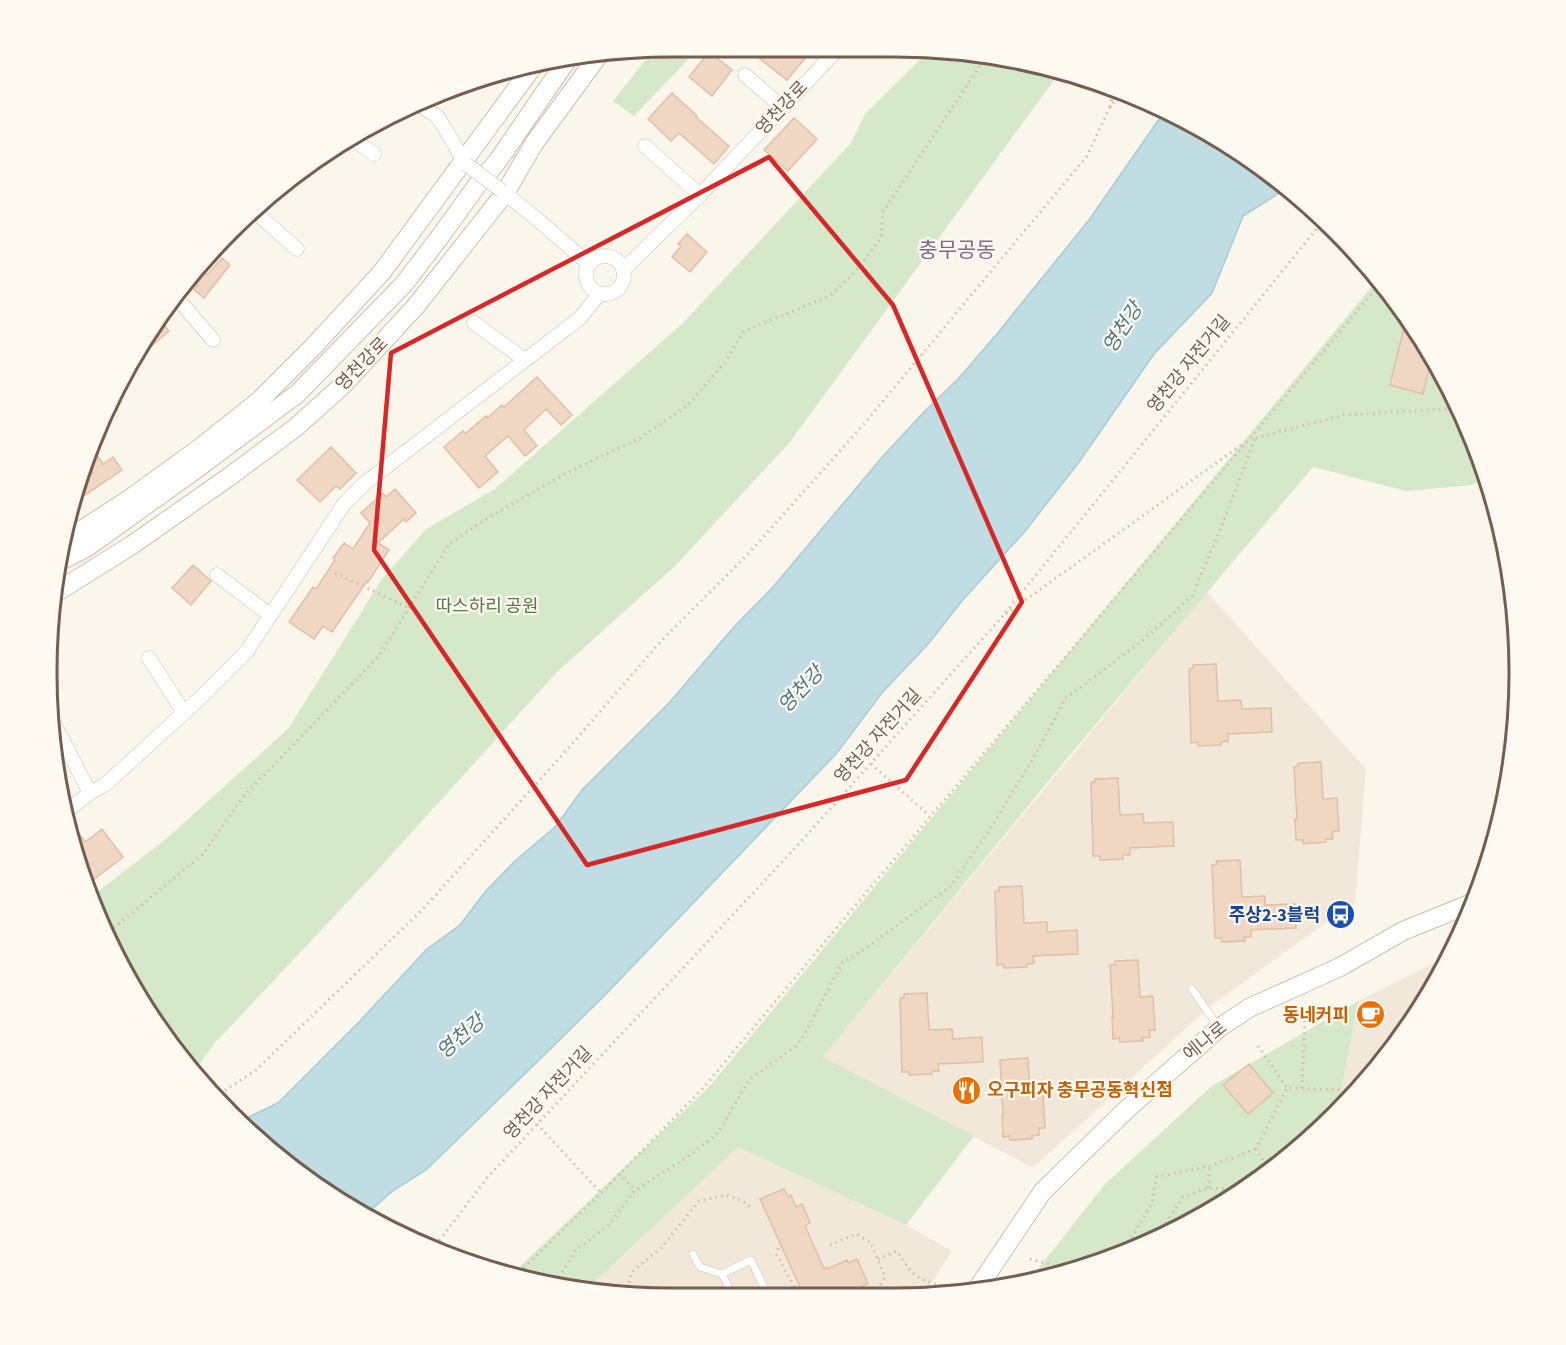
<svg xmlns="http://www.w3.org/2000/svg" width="1566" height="1345" font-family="'Source Sans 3','Noto Sans KR',sans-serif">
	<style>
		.residential { fill: #f2e8da }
		.green { fill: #d5e8ca }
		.water { fill: #c0dde4; stroke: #a7cbd5; stroke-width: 1.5 }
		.building { fill: #efd7c4; stroke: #e0bfa6; stroke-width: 1.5 }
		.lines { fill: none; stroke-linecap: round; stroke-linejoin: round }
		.lane-casing { stroke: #cdbeb1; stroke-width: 8 }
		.street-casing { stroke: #cdbeb1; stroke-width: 15 }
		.secondary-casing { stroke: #cfbfaf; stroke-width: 20 }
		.path { stroke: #d4bba7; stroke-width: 3; stroke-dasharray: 1.5 4.5; stroke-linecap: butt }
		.lane { stroke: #fff; stroke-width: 7 }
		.street { stroke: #fff; stroke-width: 14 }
		.secondary { stroke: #fff; stroke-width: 18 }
		.street-bridge-casing { stroke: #cdbeb1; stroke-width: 15; stroke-linecap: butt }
		.street-bridge { stroke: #fff; stroke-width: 14 }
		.marked { fill: none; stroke: #d62828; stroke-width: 4.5; stroke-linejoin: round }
		.labels { text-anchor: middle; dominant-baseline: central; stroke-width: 4.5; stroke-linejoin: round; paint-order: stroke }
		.street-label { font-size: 18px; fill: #755e4f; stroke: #fef9f1 }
		.park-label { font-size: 18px; fill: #547948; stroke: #fef9f1 }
		.transit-label { font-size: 18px; font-weight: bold; fill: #164399; stroke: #fef9f1; text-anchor: end }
		.food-label { font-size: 18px; font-weight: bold; fill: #c56008; stroke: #fef9f1; text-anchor: end }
		.water-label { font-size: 20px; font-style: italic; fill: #4b7985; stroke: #fef9f1 }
		.quarter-label { font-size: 21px; fill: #846790; stroke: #fef9f1 }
		.rim { fill: none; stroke: #755e4f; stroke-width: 3 }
	</style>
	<rect width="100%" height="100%" fill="#fbf6eb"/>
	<!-- residential -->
	<path class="residential" d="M1207,592l159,177 -11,133 -147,106 -175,160 -210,-111z
		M1452,954l-62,99 -52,56 20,-108z
		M738,1147l168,78 46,26 -30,46 -250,1 -84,-8z"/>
	<!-- green -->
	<path class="green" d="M673,47h27l-66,69 -21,-15 41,-52z
		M929,51l46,1 85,20 -270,370 -114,123 -119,107 -184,203 -159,169 -20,28 -42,-52 -61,-123 75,-58 122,-110 94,-150 44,-50 69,-40 189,-167 167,-179 14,-29z
		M1378,279l58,81 50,111 2,6 -16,8 -66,6 -93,-24 -244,289 -246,301 151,79 -68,89 -168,-78 -151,143 -37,-4 -39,-11 198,-188z
		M1358,1001l-20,108 -31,34 -100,71 -112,51 -64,13 74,-94 107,-98z"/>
	<!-- water -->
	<path class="water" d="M1166,109l109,67 11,11 -2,3 -41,26 -31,77 -58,61 -75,108 -53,68 -65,72 -32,41 -48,51 -45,60 -231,241 -68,67 -111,108 -32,20 -29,25 -40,-22 -87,-71 40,-19 79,-79 70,-75 33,-24 25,-33 31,-32 39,-33 27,-37 87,-87 64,-75 40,-41 111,-132 40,-43 35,-34 37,-43 93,-115z"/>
	<!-- building -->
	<path class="building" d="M769,48l27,1 10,8 -19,23 -27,-21z
		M709,52l23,18 -20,26 -23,-19z
		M672,93l25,23 -1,1 33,29 -15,18 -35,-31 -8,8 -23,-22z
		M794,118l23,21 -29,32 -24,-21z
		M687,234l20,18 -17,20 -18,-15 9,-11 -3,-2z
		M222,258l8,7 -26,33 -10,-8 4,-5 -5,-7 8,-9 6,6z
		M1406,319l26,35 -9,40 -33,-9z
		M159,320l10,11 -35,30h-1l19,-37z
		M537,377l35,38 -11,10 -15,-16 -22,21 13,16 -12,10 -17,-20 -23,20 13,16 -19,16 -35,-41 19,-16 3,2 20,-17 1,2 15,-13 2,2z
		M91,446l12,18 10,-7 9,13 -46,31 5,-20 12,-8 -7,-10z
		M331,447l25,26 -16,16 -4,-3 -16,16 -23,-22z
		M395,489l21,24 -10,9 -2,-3 -26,24 11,7 -21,32 -1,-1 -35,51 -9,-6 -9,13 -25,-17 24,-35 3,2 19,-29 -2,-2 11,-15 9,6 17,-26 -9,-10 22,-20 3,4z
		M193,565l18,16 -20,24 -19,-17z
		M1216,664l2,37 23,-1 1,9 29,-1 1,24 -44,2v7l-7,1v3l-23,1v-4l-7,1 -2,-74 4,-1v-3z
		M1321,762l2,37 14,-1 2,33 -7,1 1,7h-7v3l-23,2v-4h-7l-1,-21h2l-3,-52 4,-1v-3z
		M1118,778l2,37 23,-1 1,9 29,-1 1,24 -44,2v7h-7v4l-23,1v-4h-7l-2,-74h4v-3z
		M69,820l16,22 17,-13 21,28 -30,23 -17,-22 -9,-37z
		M1240,860l2,37 23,-1v9l30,-1 1,24 -45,2v7h-7l1,4 -23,1 -1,-4h-6l-3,-73 5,-1 -1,-3z
		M1022,886l2,37 23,-1v10l30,-2 1,24 -45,2 1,7 -7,1v3l-23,1 -1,-4 -6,1 -2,-74h4v-4z
		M1138,960l2,37 13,-1 2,34h-6l1,7 -8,1 1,3 -23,1 -1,-4 -6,1 -1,-22h1l-3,-52h5v-4z
		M927,993l2,37 23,-1 1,10 29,-2 1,25 -45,2 1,7h-7v3l-23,1v-3h-7l-2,-74h4v-4z
		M1028,1058l2,37 13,-1 2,34h-6v7l-7,1v3l-22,1 -1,-4 -6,1 -1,-22h1l-3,-55z
		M1249,1064l24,29 -25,21 -25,-29z
		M784,1189l4,8 3,-2 5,12 6,-3 8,18 -5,4 19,43 2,-2 1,2 20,-9 1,3 9,-4 11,25 -29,14h-34l-45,-99z"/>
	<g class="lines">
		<defs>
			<path id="lane" d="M1192,989l27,39
				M693,1254l7,13 22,7
				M734,1298l-12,-24 29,-14 18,38"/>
			<path id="street" d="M745,75l38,33
				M417,103l21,14 28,47
				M353,139l21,15
				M645,146l55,49
				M502,191l35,28 52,45
				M253,210l44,39
				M586 275a19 19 0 1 1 38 0a19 19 0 1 1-38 0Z
				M624,269l76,-74 138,-146
				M176,297l37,43
				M474,323l51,37
				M107,409l4,5
				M217,575l53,40
				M149,658l35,55
				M52,720l38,73
				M65,812l25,-19 16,-9 93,-85 48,-48 97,-147 21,-21 215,-165 20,-25"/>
			<path id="secondary" d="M66,540l62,-40 73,-53 59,-47 51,-51 71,-77 152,-207
				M60,561l26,-13 109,-78 102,-76 107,-110 38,-50 36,-50 19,-22 70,-102
				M52,595l80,-50 94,-66 69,-51 48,-43 73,-79 89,-113 30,-51 63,-86
				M977,1289l66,-98 83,-81 93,-82 30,-20 91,-41 63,-36 69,-28"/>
		</defs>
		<!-- lane casing -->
		<use href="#lane" class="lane-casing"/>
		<!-- street casing -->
		<use href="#street" class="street-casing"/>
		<!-- secondary casing -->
		<use href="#secondary" class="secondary-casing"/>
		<!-- path -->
		<path class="path" d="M1110,107l4,-19
			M1256,438l88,-23 114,-7
			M335,573l74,35
			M1006,614l238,-171
			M871,764l59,52
			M109,932l94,-78 40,-57 135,-140 72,-114 43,-28 72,-41 75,-36 47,-32 38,-44 19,-31 86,-35 25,-24 26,-34 2,-26 104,-157
			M1258,1046l29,42 58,2
			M1302,1088l3,-73
			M211,1092l10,-1
			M215,1097l41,-27 167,-161 149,-165 89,-103 88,-88 115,-129 223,-268 23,-49 13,-16
			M537,1124l64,69
			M1269,1170l-13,-21 31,-61
			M619,1174l16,16
			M1208,1188l2,-22
			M1156,1238l27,-41 25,-9 26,1 2,4
			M830,1245l27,-11 14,9 14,34 -12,20
			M778,1248l-1,7 23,43
			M432,1250l55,-72 310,-332 205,-229 321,-396
			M1122,1253l29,-48 6,-28 53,-11 46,-17
			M878,1259l19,-8c16,25 18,28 47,35
			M1030,1259l40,11
			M515,1276l86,-83 104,-107 144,-173 532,-630
			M552,1287l24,-37 33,-25 26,-35 51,-32 32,-25 31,-53 47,-34 8,-11 38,-72 24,-15 85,-62 39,-57 41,-67 35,-64 76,-57 50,-45 29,-68 34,-90
			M625,1294l7,-22 29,-24 38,-47 27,-6 17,6 7,6"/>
		<!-- lane -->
		<use href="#lane" class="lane"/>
		<!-- street -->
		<use href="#street" class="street"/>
		<!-- secondary -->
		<use href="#secondary" class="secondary"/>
		<defs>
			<path id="street-bridge" d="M466,164l36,27"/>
		</defs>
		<!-- street-bridge casing -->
		<use href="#street-bridge" class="street-bridge-casing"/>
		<!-- street-bridge -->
		<use href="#street-bridge" class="street-bridge"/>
	</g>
	<!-- marked area -->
	<path class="marked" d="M769,157l124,148 129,297 -116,178 -319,85 -213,-315 17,-197z"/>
	<!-- icons -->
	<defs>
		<symbol id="bus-disc" viewBox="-11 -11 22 22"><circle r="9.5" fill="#1a4fb4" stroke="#fef9f1"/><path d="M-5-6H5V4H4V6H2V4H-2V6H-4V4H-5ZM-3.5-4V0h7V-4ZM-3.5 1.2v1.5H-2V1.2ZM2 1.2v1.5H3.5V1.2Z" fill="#fff"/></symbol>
		<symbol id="cafe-disc" viewBox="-11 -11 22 22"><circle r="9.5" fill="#e8710a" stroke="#fef9f1"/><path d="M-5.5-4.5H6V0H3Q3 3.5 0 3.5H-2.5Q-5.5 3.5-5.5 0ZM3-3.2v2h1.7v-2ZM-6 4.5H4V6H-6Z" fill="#fff"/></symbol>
		<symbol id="restaurant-disc" viewBox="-11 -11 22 22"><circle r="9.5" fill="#e8710a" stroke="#fef9f1"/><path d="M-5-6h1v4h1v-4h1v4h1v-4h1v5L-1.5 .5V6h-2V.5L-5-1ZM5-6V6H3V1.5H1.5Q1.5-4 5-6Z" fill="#fff"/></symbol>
	</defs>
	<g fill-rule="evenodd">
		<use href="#bus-disc" x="1324" y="898" width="33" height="33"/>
		<use href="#cafe-disc" x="1354" y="998" width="33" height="33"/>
		<use href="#restaurant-disc" x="950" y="1074" width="33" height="33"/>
	</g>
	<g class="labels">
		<!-- street labels -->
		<g class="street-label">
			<text transform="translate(782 108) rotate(-47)">영천강로</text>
			<text transform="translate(362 364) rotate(-46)">영천강로</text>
			<text transform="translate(1189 364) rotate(-51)">영천강 자전거길</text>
			<text transform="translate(878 736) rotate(-48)">영천강 자전거길</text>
			<text transform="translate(1205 1041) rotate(-39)">에나로</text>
			<text transform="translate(548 1093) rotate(-47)">영천강 자전거길</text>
		</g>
		<!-- park labels -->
		<g class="park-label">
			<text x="487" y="606">따스하리 공원</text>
		</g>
		<!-- transit labels -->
		<g class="transit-label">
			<text x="1320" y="915">주상2-3블럭</text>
		</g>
		<!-- food labels -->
		<g class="food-label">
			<text x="1349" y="1015">동네커피</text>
			<text x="987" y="1090" text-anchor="start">오구피자 충무공동혁신점</text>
		</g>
		<!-- water labels -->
		<g class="water-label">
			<text transform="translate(1123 328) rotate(-57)">영천강</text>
			<text transform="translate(801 690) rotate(-46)">영천강</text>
			<text transform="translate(461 1037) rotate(-41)">영천강</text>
		</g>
		<!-- quarter labels -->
		<g class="quarter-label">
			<text x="957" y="250">충무공동</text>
		</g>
	</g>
	<!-- crop -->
	<path d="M0 0H1566V1345H0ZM672 57H894A615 615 0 0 1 1509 672V673A615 615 0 0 1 894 1288H672A615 615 0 0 1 57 673V672A615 615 0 0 1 672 57Z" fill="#fef9f1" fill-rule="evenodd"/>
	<path class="rim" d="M672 57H894A615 615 0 0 1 1509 672V673A615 615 0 0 1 894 1288H672A615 615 0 0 1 57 673V672A615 615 0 0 1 672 57Z"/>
</svg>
